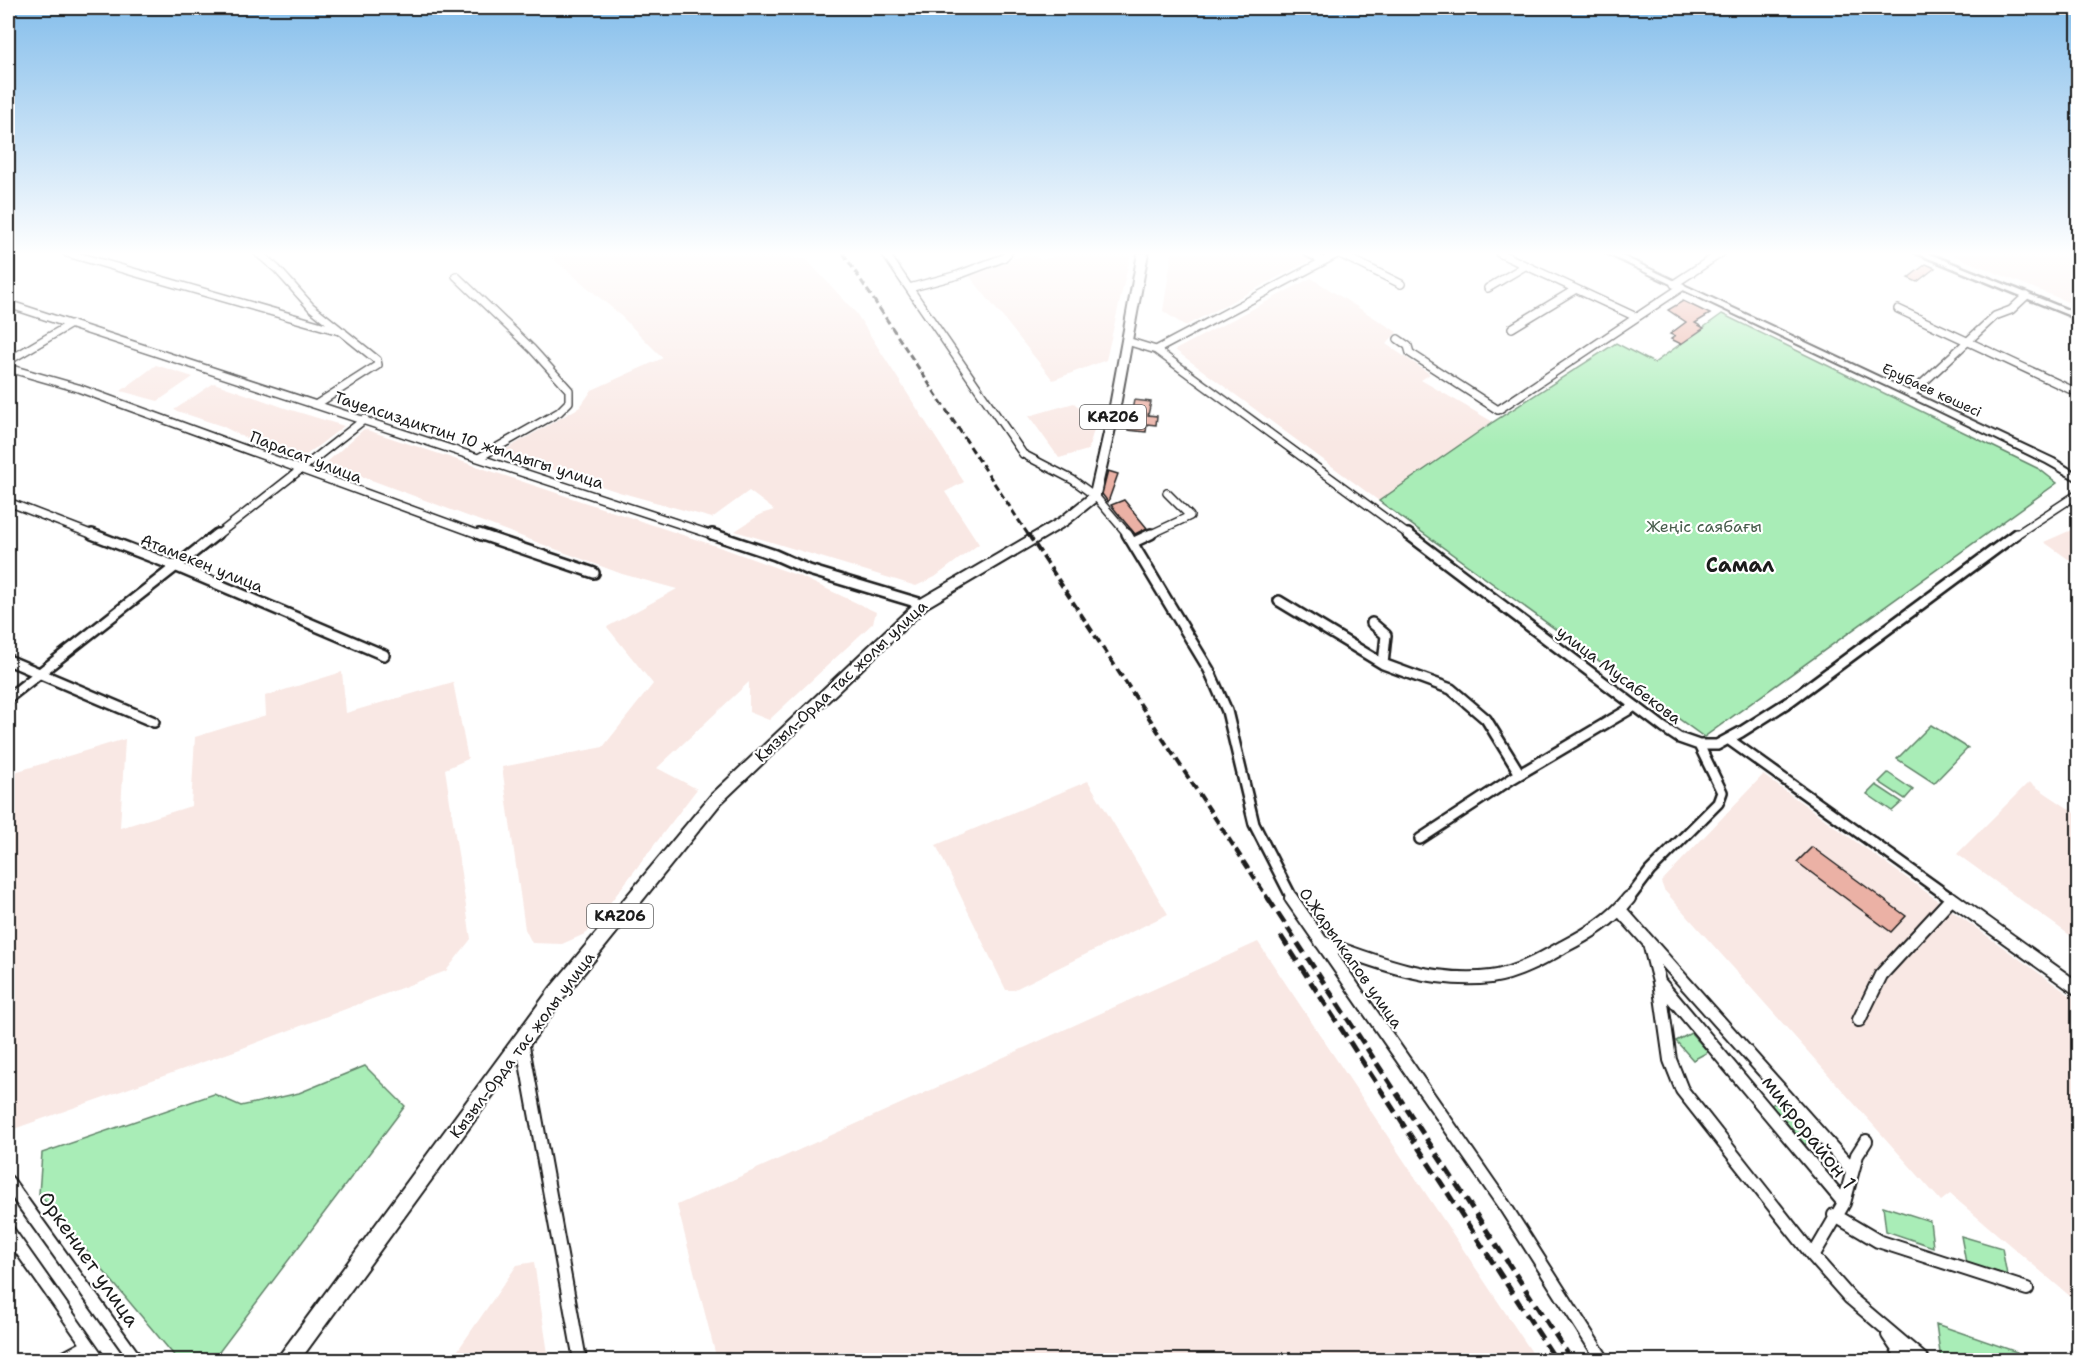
<svg xmlns="http://www.w3.org/2000/svg" width="2086" height="1368" font-family="'Shantell Sans',sans-serif">
	<style>
		.built { fill: #f9e8e4 }
		.green { fill: #a9edb7; stroke: #62846a; stroke-width: 1.5 }
		.building { fill: #ebb1a5; stroke: #1c1c1c; stroke-width: 1.5 }
		.lines { fill: none; stroke-linecap: round; stroke-linejoin: round }
		.minor-far2-casing { stroke: #1c1c1c; stroke-width: 10 }
		.minor-far1-casing { stroke: #1c1c1c; stroke-width: 14 }
		.minor-casing { stroke: #1c1c1c; stroke-width: 16 }
		.tertiary-casing { stroke: #1c1c1c; stroke-width: 5 }
		.secondary-casing { stroke: #1c1c1c; stroke-width: 4 }
		.primary-casing { stroke: #1c1c1c; stroke-width: 4 }
		.minor-far2 { stroke: #fff; stroke-width: 7 }
		.minor-far1 { stroke: #fff; stroke-width: 9 }
		.minor { stroke: #fff; stroke-width: 12 }
		.tertiary { fill: #fff; fill-rule: evenodd }
		.secondary { fill: #fff; fill-rule: evenodd }
		.primary { fill: #fff; fill-rule: evenodd }
		.rail-far2 { stroke: #1c1c1c; stroke-width: 3; stroke-dasharray: 7 4; stroke-linecap: butt }
		.rail-far1 { stroke: #1c1c1c; stroke-width: 4; stroke-dasharray: 9 4.5; stroke-linecap: butt }
		.rail { stroke: #1c1c1c; stroke-width: 5; stroke-dasharray: 12 6; stroke-linecap: butt }
		.labels { text-anchor: middle; dominant-baseline: central; stroke-width: 4.5; stroke-linejoin: round; paint-order: stroke }
		.far-street-label { font-size: 14px; fill: #1c1c1c; stroke: #fff }
		.shield { fill: #fff; stroke: #606060; stroke-width: 1.5 }
		.shield-label { font-size: 15px; font-weight: bold; fill: #1c1c1c }
		.street-label { font-size: 16px; fill: #1c1c1c; stroke: #fff }
		.park-label { font-size: 16px; fill: #465b4a; stroke: #fff }
		.quarter-label { font-size: 20px; font-weight: bold; fill: #1c1c1c; stroke: #fff }
		.near-street-label { font-size: 20px; fill: #1c1c1c; stroke: #fff }
	</style>
	<rect width="100%" height="100%" fill="#fff"/>
	<filter id="ink" filterUnits="userSpaceOnUse"><feTurbulence type="fractalNoise" baseFrequency=".0167" numOctaves="2"/><feDisplacementMap in="SourceGraphic" scale="12" xChannelSelector="R" yChannelSelector="G"/><feConvolveMatrix kernelMatrix="1 2 1 2 8 2 1 2 1" color-interpolation-filters="sRGB"/></filter>
	<g filter="url(#ink)">
		<!-- built -->
		<path class="built" d="M556,253h230l3,4 17,2 50,54 108,169 -19,10 34,52 -44,33 -19,9 -181,-55 26,-17 13,-4 -25,-19 -37,27 -93,-26 -96,-32 -20,-9 77,-44 12,-17 71,-32 -45,-45 -69,-58z
			M1030,253l12,7 20,-7h69l-25,107 -53,20 -85,-106z
			M1172,253h129l11,6 -127,67 -22,-15z
			M1947,253h131v53z
			M1311,278l86,54 -11,12 44,30 -9,6 72,42 -114,79 -204,-151z
			M156,365l37,12 -35,24 -37,-10z
			M214,383l74,26 56,17 -43,33 -53,-20 -26,-13 -48,-16z
			M1074,403l22,20 -8,27 -29,8 -30,-42z
			M364,429l361,120 74,27 77,36 -3,11 -104,97 -20,-8v-30l-92,86 40,21 -110,144 -25,11 -30,-1 -7,-14 -23,-162 101,-20 50,-63 -46,-57 70,-38 -55,-15 -296,-111z
			M2078,527v39l-34,-24z
			M342,672l4,41 107,-31 15,77 -23,10 26,170 -25,32 -206,78 -232,82v-357l117,-35 -5,89 71,-22 4,-69 71,-22 -1,-19z
			M1763,775l315,226v302l-128,-109 -9,7 -277,-311 -3,-8z
			M1088,781l80,133 -155,76h-7l-70,-145z
			M2029,782l49,33v126l-121,-87z
			M1258,942l279,418h-820l-40,-155z
			M534,1262l15,98h-98l66,-95z"/>
		<!-- green -->
		<path class="green" d="M1722,314l317,155 18,14 -353,254 -325,-236 114,-79 123,-79 38,20z
			M1931,725l37,23 -34,35 -37,-24z
			M1888,773l25,17 -8,9 -26,-17z
			M1876,785l26,17 -10,9 -25,-17z
			M1691,1033l17,19 -15,8 -17,-19z
			M365,1066l40,40 -192,254h-35l-139,-166 3,-41 172,-59 27,12 58,-13z
			M1781,1099l35,39 -13,8 -35,-39z
			M1883,1206l47,15 3,26 -47,-16z
			M1961,1236l41,12 5,27 -41,-12z
			M1936,1324l81,28 1,8h-77z"/>
		<!-- building -->
		<path class="building" d="M1926,264l9,4 -18,14 -9,-4z
			M1683,301l27,13 -15,9 9,5 -23,16 -10,-5 4,-3 -5,-2 16,-12 -18,-12z
			M1134,400l17,2 -3,13 9,1 -1,9 -9,-1 -1,8 -18,-2z
			M1108,471l10,3 -10,28 -6,-8z
			M1124,500l23,28 -12,6 -11,-13 -13,-16z
			M1812,847l94,69 -15,16 -94,-70z"/>
		<g class="lines">
			<defs>
				<path id="minor-far2" d="M67,253l276,79
					M258,253l19,16 34,38 66,53 1,5 -61,39
					M885,253l138,201 50,26 22,16 34,40
					M1308,253l15,8
					M1338,253l63,31
					M1499,253l135,63
					M456,276l76,73 37,41v12l-10,10 -79,45
					M1674,284l47,-31
					M909,288l49,-13 45,-17 5,-5
					M1488,288l37,-22
					M8,304l708,232
					M1898,309l180,84
					M1512,328l64,-39
					M1398,339l10,7 2,7 88,57 184,-123
					M1127,341l29,9 183,-97
					M1156,350l254,186
					M8,361l63,-37
					M8,368l70,20 405,148
					M1911,394l84,-78 16,-6 15,-14
					M8,502l88,34
					M216,536l149,-117
					M1147,536l43,-20 -23,-23
					M2014,536l64,-42"/>
				<path id="minor-far1" d="M92,534l83,32 209,89
					M479,534l115,39
					M712,534l63,21 34,15 113,34
					M1127,534l82,136 18,41 27,113 39,76
					M1408,534l256,194 15,10 20,7h18l24,-13 49,-31 226,-167
					M1134,542l17,-8
					M1279,601l104,63 68,25 35,30 34,55
					M1372,623l14,12 -3,29
					M8,660l146,62
					M8,698l209,-164
					M1728,739l225,161
					M1420,839l93,-61 122,-72
					M1628,900l22,-29 68,-68 4,-11 -23,-47"/>
				<path id="minor" d="M1291,898l215,310 97,152
					M1951,898l127,91
					M1620,910l232,260
					M1321,942c54,20 111,42 170,35 25,-3 51,-18 72,-30 25,-13 49,-27 66,-49
					M1649,943l10,39 185,221
					M1659,982l11,78 12,30 131,166
					M1859,1020l22,-45 70,-76
					M522,1041l58,319
					M1866,1141l-9,14 -13,48 -31,53 37,42 73,62
					M8,1182l128,178
					M1834,1215l44,26 149,48
					M8,1231l91,129
					M1888,1335l17,25
					M61,1360l26,-14"/>
				<path id="tertiary" d="M1916,253h11l151,61v5z"/>
				<path id="secondary" d="M1605,253h11l438,206 24,15v7l-32,-18 -115,-56z"/>
				<path id="primary" d="M1138,253h10l-29,158 -20,88 -31,25 -141,83 -206,196 -158,196 -263,361h-22l3,-7 270,-366 160,-192 206,-194 143,-83 30,-24 19,-83z"/>
			</defs>
			<!-- minor-far2 casing -->
			<use href="#minor-far2" class="minor-far2-casing"/>
			<!-- minor-far1 casing -->
			<use href="#minor-far1" class="minor-far1-casing"/>
			<!-- minor casing -->
			<use href="#minor" class="minor-casing"/>
			<!-- tertiary casing -->
			<use href="#tertiary" class="tertiary-casing"/>
			<!-- secondary casing -->
			<use href="#secondary" class="secondary-casing"/>
			<!-- primary casing -->
			<use href="#primary" class="primary-casing"/>
			<!-- minor-far2 -->
			<use href="#minor-far2" class="minor-far2"/>
			<!-- minor-far1 -->
			<use href="#minor-far1" class="minor-far1"/>
			<!-- minor -->
			<use href="#minor" class="minor"/>
			<!-- tertiary -->
			<use href="#tertiary" class="tertiary"/>
			<!-- secondary -->
			<use href="#secondary" class="secondary"/>
			<!-- primary -->
			<use href="#primary" class="primary"/>
			<!-- rail-far2 -->
			<path class="rail-far2" d="M843,253l186,283"/>
			<!-- rail-far1 -->
			<path class="rail-far1" d="M1028,534l241,366"/>
			<!-- rail -->
			<path class="rail" d="M1268,898l304,462
				M1281,936l275,424"/>
		</g>
	</g>
	<!-- sky -->
	<linearGradient id="sky" x2="0" y2="1"><stop stop-color="#85beeb"/><stop offset="0.57" stop-color="#fff"/><stop offset="1" stop-color="#fff" stop-opacity="0"/></linearGradient>
	<rect width="2086" height="445" fill="url(#sky)"/>
	<g class="labels">
		<!-- far-street labels -->
		<g class="far-street-label">
			<text transform="translate(1932 390) rotate(25)">Ерубаев көшесі</text>
		</g>
		<!-- shield labels -->
		<g class="shield">
			<rect x="1080" y="405" width="66" height="24" rx="4.5"/>
			<rect x="587" y="904" width="66" height="24" rx="4.5"/>
		</g>
		<g class="shield-label">
			<text x="1113" y="417">KАZ06</text>
			<text x="620" y="916">KАZ06</text>
		</g>
		<!-- street labels -->
		<g class="street-label">
			<text transform="translate(469 440) rotate(18)">Тауелсиздиктин 10 жылдыгы улица</text>
			<text transform="translate(306 457) rotate(21)">Парасат улица</text>
			<text transform="translate(202 563) rotate(22)">Атамекен улица</text>
			<text transform="translate(1619 675) rotate(37)">улица Мусабекова</text>
			<text transform="translate(841 681) rotate(-43)">Кызыл-Орда тас жолы улица</text>
			<text transform="translate(1351 958) rotate(55)">О.Жарылкапов улица</text>
			<text transform="translate(522 1045) rotate(-53)">Кызыл-Орда тас жолы улица</text>
		</g>
		<!-- park labels -->
		<g class="park-label">
			<text x="1704" y="526">Жеңіс саябағы</text>
		</g>
		<!-- quarter labels -->
		<g class="quarter-label">
			<text x="1740" y="565">Самал</text>
		</g>
		<!-- near-street labels -->
		<g class="near-street-label">
			<text transform="translate(1809 1132) rotate(52)">микрорайон 1</text>
			<text transform="translate(89 1259) rotate(55)">Оркениет улица</text>
		</g>
	</g>
	<!-- margin -->
	<rect width="2086" height="1368" fill="none" stroke="#fff" stroke-width="30"/>
	<rect x="15" y="15" width="2056" height="1338" fill="none" stroke="#1c1c1c" stroke-width="2" filter="url(#ink)"/>
</svg>
